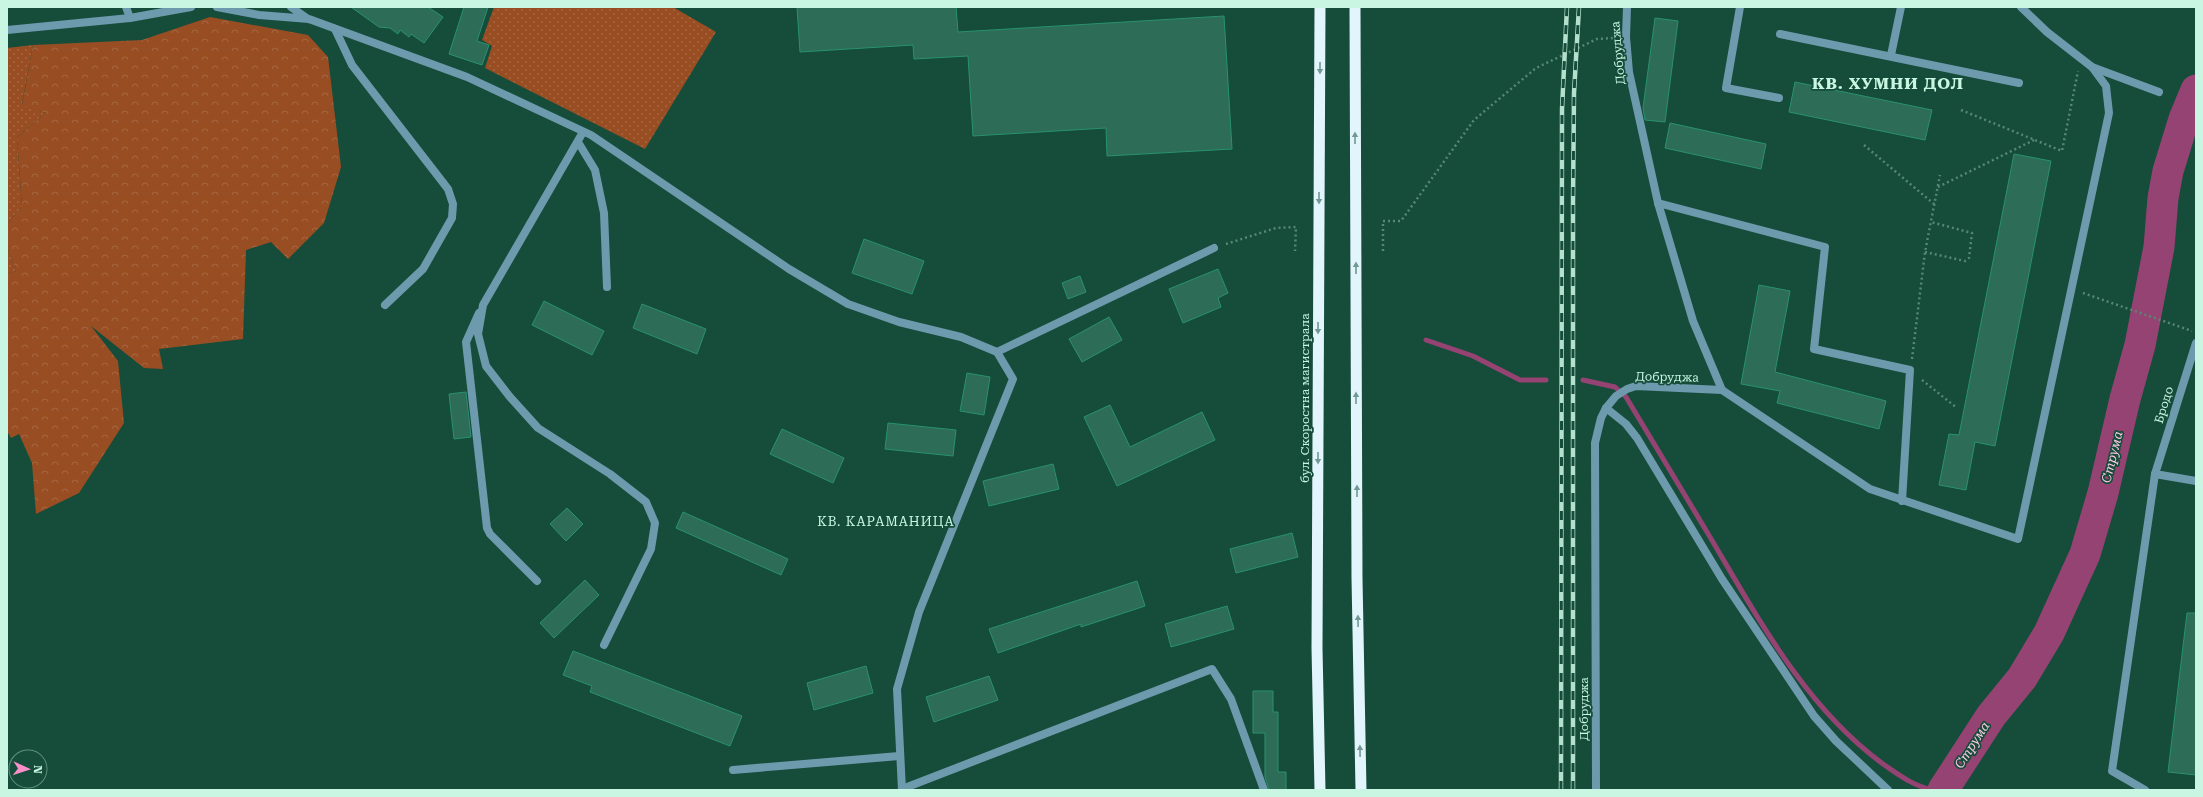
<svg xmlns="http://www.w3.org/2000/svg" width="2203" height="797" font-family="'Roboto Serif',serif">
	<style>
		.grass { fill: url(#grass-dots) }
		.forest { fill: url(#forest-crowns) }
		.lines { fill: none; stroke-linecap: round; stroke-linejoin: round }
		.stream { stroke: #954372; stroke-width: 5 }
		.river { stroke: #954372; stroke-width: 31 }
		.building { fill: #2d6c56; stroke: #289271 }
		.path { stroke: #558875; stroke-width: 2.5; stroke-dasharray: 2 3; stroke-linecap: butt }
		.service { stroke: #6e9aae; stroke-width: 8 }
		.minor { stroke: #6e9aae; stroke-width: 8 }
		.trunk { stroke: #e2f4fc; stroke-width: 11 }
		.rail-casing { stroke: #b3e1ce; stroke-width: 4.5 }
		.rail { stroke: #164c3a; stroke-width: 3; stroke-dasharray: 9; stroke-linecap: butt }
		.oneway { fill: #729891 }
		.labels { text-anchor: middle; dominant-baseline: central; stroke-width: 3.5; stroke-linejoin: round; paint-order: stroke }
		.street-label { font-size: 12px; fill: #c8f6e2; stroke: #164c3a }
		.water-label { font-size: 13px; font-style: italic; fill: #fccce4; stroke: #164c3a }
		.neighbourhood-label { font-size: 13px; letter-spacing: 1px; fill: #c8f6e2; stroke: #164c3a }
		.district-label { font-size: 16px; font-weight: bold; letter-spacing: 1px; fill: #c8f6e2; stroke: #164c3a }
	</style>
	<defs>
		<pattern id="grass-dots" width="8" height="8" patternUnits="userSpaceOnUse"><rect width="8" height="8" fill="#984d22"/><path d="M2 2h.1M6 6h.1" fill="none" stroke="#a56742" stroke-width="1.8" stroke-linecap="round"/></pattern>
		<pattern id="forest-crowns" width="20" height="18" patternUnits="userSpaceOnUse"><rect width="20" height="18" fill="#984d22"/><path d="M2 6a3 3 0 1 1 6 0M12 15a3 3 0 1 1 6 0" fill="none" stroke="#a56742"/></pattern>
	</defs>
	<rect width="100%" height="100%" fill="#164c3a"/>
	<!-- grass -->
	<path class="grass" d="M494,7h179l43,25 -71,117 -160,-81 7,-22 -10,-6z
		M33,45l-11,59 23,9 -28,24 5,70 -15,17v-176z
		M7,247l9,24 -9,3z"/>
	<!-- forest -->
	<path class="forest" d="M210,17l98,18 20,22 13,110 -17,56 -36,36 -17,-17 -25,8 -3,89 -84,10 4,20 -19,-1 -53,-42 27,35 6,62 -45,70 -43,21 -4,-51 -13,-29 -8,4 -4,-7v-157l9,-3 -9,-24v-23l15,-17 -5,-70 28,-24 -23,-8 11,-60 109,-5z"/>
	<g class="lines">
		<!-- stream -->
		<path class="stream" d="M1426,340l47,16 47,24h26
			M1583,380l32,7 11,10c28,47 56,93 84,140 48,81 95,170 173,227 16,11 30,22 50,26"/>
		<!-- river -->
		<path class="river" d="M1943,790l48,-74 31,-38 27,-45 36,-79 18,-61 22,-94 15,-54 19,-98 4,-49 5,-27 16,-52 12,-29"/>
	</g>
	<!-- building -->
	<path class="building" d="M351,7h77l15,10 -19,26 -13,-9 -2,3 -9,-7 -2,4 -8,-6 -11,-1z
		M464,7h24l-11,34 12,4 -7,20 -33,-11z
		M797,7h159l2,25 266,-16 8,133 -125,7 -1,-28 -133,8 -5,-80 -54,3 -1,-14 -113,7z
		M1655,18l23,3 -13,101 -20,-2 -2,-12z
		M1795,82l137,28 -7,30 -136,-28z
		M1670,123l96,21 -5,25 -96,-21z
		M2014,154l37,7 -56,285 -20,-4 -9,48 -27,-5 10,-51 10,1z
		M864,239l60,22 -12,33 -60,-21z
		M1218,269l10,24 -10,5 3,9 -38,16 -14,-34z
		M1080,276l6,16 -18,7 -6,-16z
		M1759,285l31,6 -15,81 111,29 -7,28 -102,-26 3,-12 -39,-7z
		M544,301l60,30 -12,24 -60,-30z
		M642,304l64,25 -9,25 -64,-26z
		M1109,317l13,23 -40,22 -13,-23z
		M967,373l23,4 -6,38 -24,-4z
		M466,392l5,45 -17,2 -5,-45z
		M1110,405l20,42 72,-35 13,28 -98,46 -33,-69z
		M888,423l68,7 -3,26 -68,-7z
		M782,429l62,29 -11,25 -63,-29z
		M1053,464l6,25 -70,17 -6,-25z
		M567,508l16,16 -17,17 -16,-17z
		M683,512l105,47 -7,16 -105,-47z
		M1292,533l6,24 -62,16 -6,-24z
		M585,580l14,15 -45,43 -14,-15z
		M1137,581l8,25 -64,21v-3l-83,29 -9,-24z
		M1227,606l7,23 -63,18 -6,-23z
		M2187,613h9v162l-28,-3z
		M573,651l169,65 -12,30 -140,-54 2,-6 -29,-11z
		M866,666l7,27 -59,17 -7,-27z
		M989,676l9,24 -64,22 -8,-25z
		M1253,691h20v21h5v60h8v18h-17l-4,-13v-44h-12z"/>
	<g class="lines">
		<!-- path -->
		<path class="path" d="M1961,110l101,41 16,-80
			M1864,145l70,59
			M1938,187l96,-47
			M1226,244l50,-16 20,-1 -1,24
			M1383,251v-30h18l73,-101 62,-52 61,-29 17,-1
			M1925,252l40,9 4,-3 3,-25 -41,-11
			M2083,293l109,38
			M1912,359l13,-107 15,-77
			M1922,380l35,28"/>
		<!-- service -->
		<path class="service" d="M126,7l4,11
			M335,29l17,36 96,124 5,15 -1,14 -29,51 -38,36
			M1780,34l239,49
			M1891,55l10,-48
			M583,132l-100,173 -5,29 8,32 24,31 28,31 72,46 36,28 9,21 -4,26 -47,96
			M578,142l17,28 9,43 3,74
			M1658,203l167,44 -11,102 96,21 -8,131
			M479,313l-13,29 21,186 3,6 47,47
			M997,352l217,-104
			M1722,390l148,99 148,50 91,-426 -3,-27 -14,-19
			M1606,408l20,16 11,14 85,141 92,137 22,25 52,49
			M733,770l166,-14
			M902,789l310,-120 19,30 33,91
			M2145,790l-33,-19 43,-297"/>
		<!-- minor -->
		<path class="minor" d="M217,7l42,8 50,4 158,58 124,58 198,134 59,35 51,18 62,15 36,15 16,27 -94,233 -22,77 5,101
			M291,7l17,12
			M1740,7l-14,81 53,10
			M2021,7l26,25 45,35 67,25
			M7,30l123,-12 61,-11
			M2196,343l-41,131 41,7
			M1596,790l-1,-347 6,-25 5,-10 10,-12 11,-7 9,-3 86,4 -29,-69 -35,-118 -29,-131 -3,-35 1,-30"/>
		<!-- trunk -->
		<path class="trunk" d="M1355,7l2,571 4,212
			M1320,790l-3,-142 3,-641"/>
		<defs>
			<path id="rail" d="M1561,790l1,-681 5,-102
				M1573,790v-587l1,-110 5,-86"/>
		</defs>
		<!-- rail casing -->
		<use href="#rail" class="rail-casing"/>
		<!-- rail -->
		<use href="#rail" class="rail"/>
	</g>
	<!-- one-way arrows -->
	<defs><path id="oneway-solid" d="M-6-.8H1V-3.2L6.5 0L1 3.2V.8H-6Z"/></defs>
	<g class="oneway">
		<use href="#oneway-solid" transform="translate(1320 68) rotate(90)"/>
		<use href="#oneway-solid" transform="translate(1355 138) rotate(-90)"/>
		<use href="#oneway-solid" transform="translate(1319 198) rotate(90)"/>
		<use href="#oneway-solid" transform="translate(1356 268) rotate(-90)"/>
		<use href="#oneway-solid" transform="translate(1318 328) rotate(90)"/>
		<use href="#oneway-solid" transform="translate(1356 398) rotate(-90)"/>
		<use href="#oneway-solid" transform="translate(1318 458) rotate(90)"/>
		<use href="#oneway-solid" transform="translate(1357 491) rotate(-90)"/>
		<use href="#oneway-solid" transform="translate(1358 621) rotate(-91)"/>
		<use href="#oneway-solid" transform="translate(1360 751) rotate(-91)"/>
	</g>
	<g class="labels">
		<!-- street labels -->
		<g class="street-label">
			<text transform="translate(1618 53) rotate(-95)">Добруджа</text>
			<text transform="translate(1667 377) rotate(1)">Добруджа</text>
			<text transform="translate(1305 398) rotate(-90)">бул. Скоростна магистрала</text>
			<text transform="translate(2164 405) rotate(-73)">Бродо</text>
			<text transform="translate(1584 709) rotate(-90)">Добруджа</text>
		</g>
		<!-- water labels -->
		<g class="water-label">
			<text transform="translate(2112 457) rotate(-76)">Струма</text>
			<text transform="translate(1972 745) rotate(-57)">Струма</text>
		</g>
		<!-- neighbourhood labels -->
		<g class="neighbourhood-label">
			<text x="886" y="521">КВ. КАРАМАНИЦА</text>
		</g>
		<!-- district labels -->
		<g class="district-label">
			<text x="1888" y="83">КВ. ХУМНИ ДОЛ</text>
		</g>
	</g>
	<!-- border -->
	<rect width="2203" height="797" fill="none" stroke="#c8f6e2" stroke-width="16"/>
	<!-- north arrow -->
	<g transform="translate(28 769) rotate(93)"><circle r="19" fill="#164c3a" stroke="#5d907d"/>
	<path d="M0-3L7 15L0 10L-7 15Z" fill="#f98fc9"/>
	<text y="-6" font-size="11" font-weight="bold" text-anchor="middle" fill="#c8f6e2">N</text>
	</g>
</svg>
